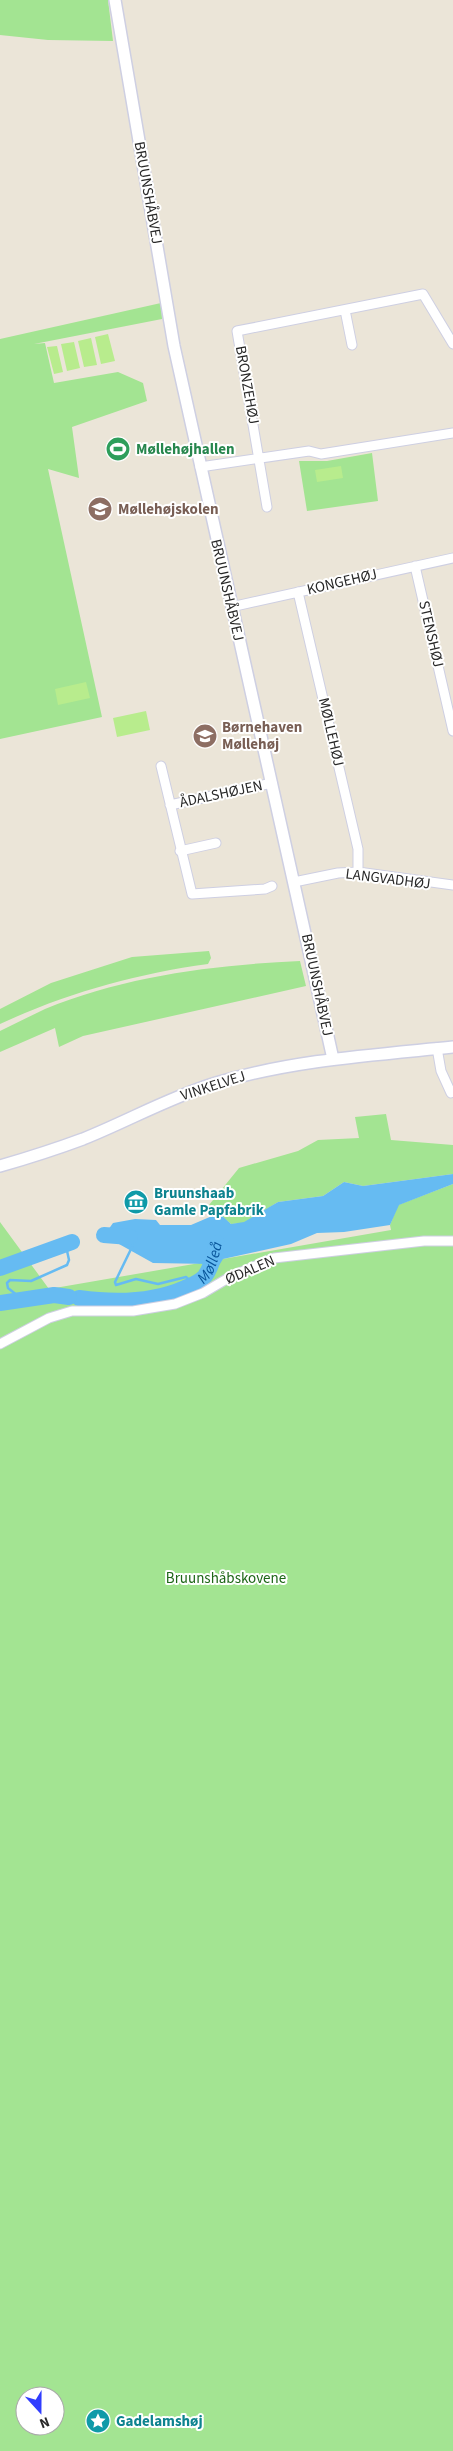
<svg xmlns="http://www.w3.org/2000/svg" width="453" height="2451" font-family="'Source Sans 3',sans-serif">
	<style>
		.green { fill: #a3e492; fill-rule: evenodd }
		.pitch { fill: #b8ec8d }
		.water { fill: #66bbf2 }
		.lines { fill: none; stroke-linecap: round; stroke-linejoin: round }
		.stream { stroke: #66bbf2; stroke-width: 2.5 }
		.river { stroke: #66bbf2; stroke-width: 16 }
		.minor-casing { stroke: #cecfe2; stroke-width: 11 }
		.tertiary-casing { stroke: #cecfe2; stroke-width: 14 }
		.minor { stroke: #fff; stroke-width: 9 }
		.tertiary { stroke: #fff; stroke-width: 11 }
		.labels { text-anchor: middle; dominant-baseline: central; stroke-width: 4; stroke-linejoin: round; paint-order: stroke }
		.street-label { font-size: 15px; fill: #282828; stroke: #fff }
		.leisure-label { font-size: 15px; font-weight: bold; fill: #27864d; stroke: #fff; text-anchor: start }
		.education-label { font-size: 15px; font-weight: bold; fill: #785e54; stroke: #fff; text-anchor: start }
		.culture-label { font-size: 15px; font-weight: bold; fill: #0d838f; stroke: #fff; text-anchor: start }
		.park-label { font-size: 15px; fill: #1d6617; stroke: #fff }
		.water-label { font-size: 16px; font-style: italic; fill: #09569b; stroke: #fff }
	</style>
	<rect width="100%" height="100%" fill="#ebe5d8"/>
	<!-- green -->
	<path class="green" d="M0,0h108l5,41 -65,-1 -48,-5z
		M161,303l1,16 -128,25 11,-1 9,40 64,-11 25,11 4,18 -75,26 7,51 -31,-9 54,248 -102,22v-400z
		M372,453l6,48 -71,10 -8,-50h28z
		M209,951l2,7 -3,6c-73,10 -141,29 -208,60v-15l51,-26 81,-26z
		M300,961l6,25 -223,50 -24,11 -4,-19 -55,24v-21c15,-7 30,-15 45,-22 80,-33 169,-44 255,-48z
		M386,1114l5,26 62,5v29l-90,12 -19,-4 -21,14 -45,6 -34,21 -13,1 -22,-19 30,-37 59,-17 20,-11 41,-2 -4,-21z
		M453,1184v1267h-453v-1229l49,67 342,-59 -1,-5 8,-20zM25,2396h30v30h-30z"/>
	<!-- pitch -->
	<path class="pitch" d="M108,334l7,27 -14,3 -6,-27z
		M91,338l6,27 -13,2 -6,-26z
		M74,342l6,26 -13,3 -6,-27z
		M57,346l6,26 -9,2 -7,-27z
		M341,466l2,12 -26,4 -2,-12z
		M86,682l4,16 -32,7 -3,-16z
		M146,711l4,19 -33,7 -4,-19z"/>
	<!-- water -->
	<path class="water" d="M453,1174v10l-54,21 -9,20 -46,7 -27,1 -26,11 -68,15 -5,8 -8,-3 -57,-1 -43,-24 -2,-9 5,-7 22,-4 21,1 4,5h31l28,-12 12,11 13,-2 34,-20 45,-6 21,-14 19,4z"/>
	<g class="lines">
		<!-- stream -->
		<path class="stream" d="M132,1247l-17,35 1,3 20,-6 22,5 28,-7 8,7
			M19,1301l-1,-5 -10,-8 -1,-5 3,-3 21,1 36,-16 2,-5 -3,-14"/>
		<!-- river -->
		<g class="river">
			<path d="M104,1235l26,2"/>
			<path d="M0,1268l72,-26"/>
			<path id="s1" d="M79,1298c36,5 72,5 106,-10 7,-3 15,-6 20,-12 7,-9 9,-22 12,-33"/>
			<path d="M0,1303l54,-8 15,2"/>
		</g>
		<defs>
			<path id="minor" d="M345,310l7,35
				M200,467l109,-16 12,3 132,-21
				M267,507l-30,-176 186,-37 30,50
				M415,566l38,165
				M298,592l60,257v23
				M231,607l222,-49
				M161,766l31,128 73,-5 7,-3
				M170,805l102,-22
				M180,851l36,-8
				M294,882l44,-9 20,-1 95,13
				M437,1048l4,23 10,22
				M0,1344l49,-26 23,-7h61l42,-7 28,-11 27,-16 44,-19 150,-17h29"/>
			<path id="tertiary" d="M115,0l59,346 159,713
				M0,1166c28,-8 56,-17 83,-27 45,-18 87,-42 133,-56 77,-23 158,-28 237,-36"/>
		</defs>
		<!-- minor casing -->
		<use href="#minor" class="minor-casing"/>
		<!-- tertiary casing -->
		<use href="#tertiary" class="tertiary-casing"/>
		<!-- minor -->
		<use href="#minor" class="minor"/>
		<!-- tertiary -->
		<use href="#tertiary" class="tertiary"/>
	</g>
	<!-- icons -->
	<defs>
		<symbol id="stadium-disc" viewBox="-11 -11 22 22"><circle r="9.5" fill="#2e9e5b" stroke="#fff"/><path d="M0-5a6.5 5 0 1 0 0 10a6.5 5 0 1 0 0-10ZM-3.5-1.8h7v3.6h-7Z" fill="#fff"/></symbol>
		<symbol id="school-disc" viewBox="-11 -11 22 22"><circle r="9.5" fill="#8d6e63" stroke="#fff"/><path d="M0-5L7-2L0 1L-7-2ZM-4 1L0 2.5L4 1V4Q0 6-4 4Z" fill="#fff"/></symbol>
		<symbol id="museum-disc" viewBox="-11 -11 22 22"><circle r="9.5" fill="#0f9aa8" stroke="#fff"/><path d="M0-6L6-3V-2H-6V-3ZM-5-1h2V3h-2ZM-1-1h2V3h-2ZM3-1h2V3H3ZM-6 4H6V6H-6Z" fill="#fff"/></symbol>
		<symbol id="sight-disc" viewBox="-11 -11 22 22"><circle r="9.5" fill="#0f9aa8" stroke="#fff"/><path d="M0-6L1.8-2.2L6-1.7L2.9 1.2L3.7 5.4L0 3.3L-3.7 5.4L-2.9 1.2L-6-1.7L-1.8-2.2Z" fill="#fff"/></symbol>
	</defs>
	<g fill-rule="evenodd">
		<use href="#stadium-disc" x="104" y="435" width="28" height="28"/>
		<use href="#school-disc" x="86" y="495" width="28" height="28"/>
		<use href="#school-disc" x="191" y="722" width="28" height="28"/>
		<use href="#museum-disc" x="122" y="1188" width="28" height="28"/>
		<use href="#sight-disc" x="84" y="2407" width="28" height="28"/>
	</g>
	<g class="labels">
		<!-- street labels -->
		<g class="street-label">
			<text transform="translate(148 193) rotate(80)">BRUUNSHÅBVEJ</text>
			<text transform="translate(247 385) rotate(80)">BRONZEHØJ</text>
			<text transform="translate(342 582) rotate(-13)">KONGEHØJ</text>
			<text transform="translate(227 590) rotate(77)">BRUUNSHÅBVEJ</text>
			<text transform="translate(431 634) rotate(77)">STENSHØJ</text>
			<text transform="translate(331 732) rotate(77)">MØLLEHØJ</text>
			<text transform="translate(221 794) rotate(-12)">ÅDALSHØJEN</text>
			<text transform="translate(388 879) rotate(7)">LANGVADHØJ</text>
			<text transform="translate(317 985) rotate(78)">BRUUNSHÅBVEJ</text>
			<text transform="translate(213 1086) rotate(-18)">VINKELVEJ</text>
			<text transform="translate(250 1270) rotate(-23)">ØDALEN</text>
		</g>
		<!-- leisure labels -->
		<g class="leisure-label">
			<text x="136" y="449">Møllehøjhallen</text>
		</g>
		<!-- education labels -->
		<g class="education-label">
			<text x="118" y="509">Møllehøjskolen</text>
			<text x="222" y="727">Børnehaven<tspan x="222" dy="17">Møllehøj</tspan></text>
		</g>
		<!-- culture labels -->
		<g class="culture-label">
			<text x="154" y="1193">Bruunshaab<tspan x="154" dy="17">Gamle Papfabrik</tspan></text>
			<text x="116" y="2421">Gadelamshøj</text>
		</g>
		<!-- park labels -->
		<g class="park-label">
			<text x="226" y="1578">Bruunshåbskovene</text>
		</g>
		<!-- water labels -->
		<g class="water-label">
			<text stroke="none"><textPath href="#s1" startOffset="146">Mølleå</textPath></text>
		</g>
	</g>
	<!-- north arrow -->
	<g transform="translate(40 2411) rotate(159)"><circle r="24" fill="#ffffff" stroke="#a9a9a9"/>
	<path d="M0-4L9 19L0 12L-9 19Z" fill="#313dff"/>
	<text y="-8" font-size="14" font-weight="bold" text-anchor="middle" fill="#282828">N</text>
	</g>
</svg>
